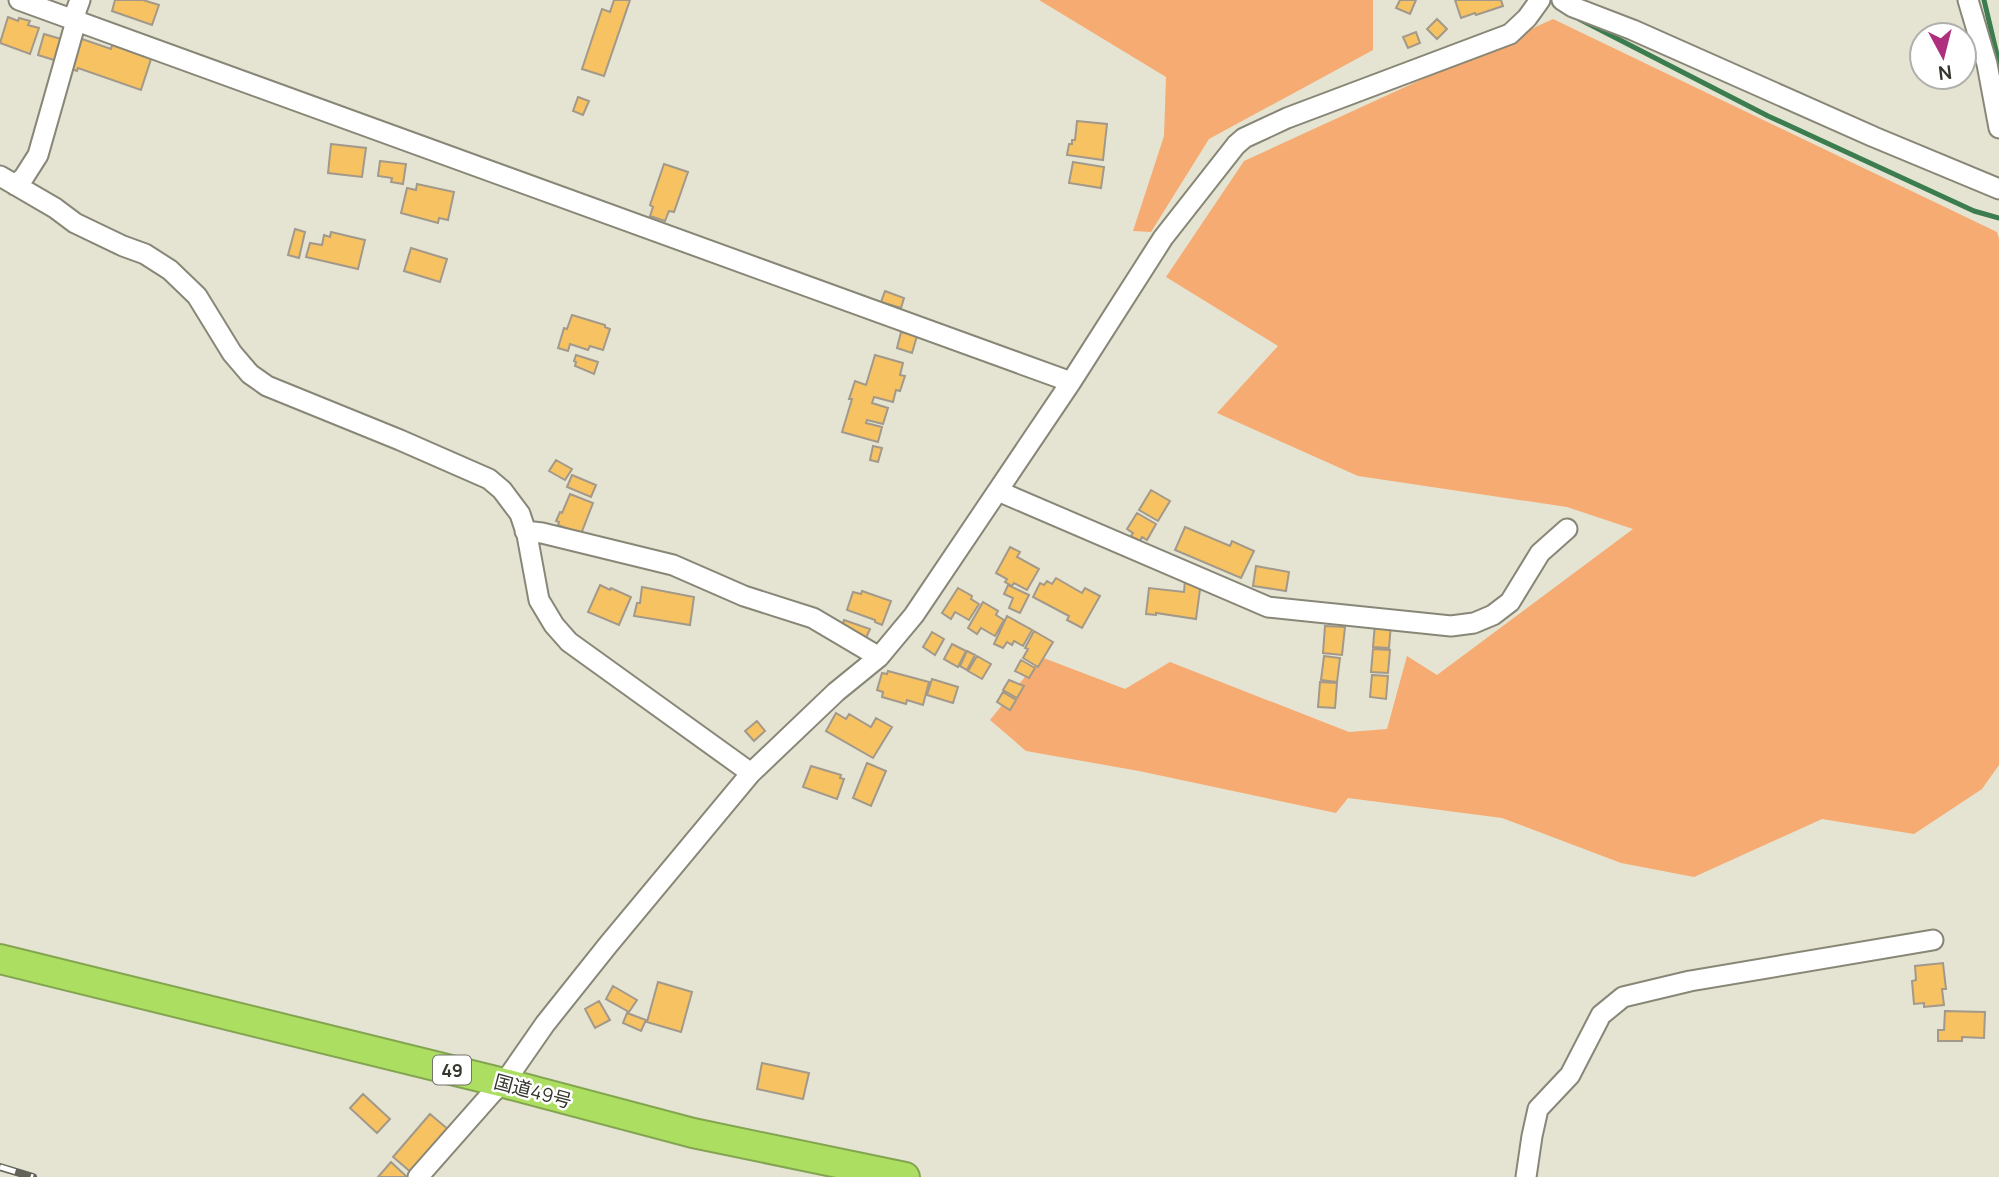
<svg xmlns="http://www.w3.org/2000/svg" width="1999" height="1177" font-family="Manrope,'Noto Sans JP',sans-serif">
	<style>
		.green { fill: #f6ab72 }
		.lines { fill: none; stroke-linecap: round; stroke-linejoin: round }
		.stream { stroke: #3c7d4f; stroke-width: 5 }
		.building { fill: #f7c261; stroke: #a2998a; stroke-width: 2 }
		.minor-casing { stroke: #888777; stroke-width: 23 }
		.highway-casing { stroke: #83a450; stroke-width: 32 }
		.minor { stroke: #fff; stroke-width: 19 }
		.highway { stroke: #acdf61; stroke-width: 28 }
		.rail-casing { stroke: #64635a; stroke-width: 8 }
		.rail { stroke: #fff; stroke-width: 5; stroke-dasharray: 16; stroke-linecap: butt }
		.labels { text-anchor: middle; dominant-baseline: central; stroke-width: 5; stroke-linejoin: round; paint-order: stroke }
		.shield { fill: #fff; stroke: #72726d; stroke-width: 2 }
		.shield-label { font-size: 18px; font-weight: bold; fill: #36362f }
		.street-label { font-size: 19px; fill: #36362f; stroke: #fff }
	</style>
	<rect width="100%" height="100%" fill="#e5e4d2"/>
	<!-- green -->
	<path class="green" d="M1039,0h334v50l-164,89 -58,93 -18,-1 31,-95 2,-59z
		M1553,19l444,213 2,7v526l-17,24 -68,45 -92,-15 -128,58 -73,-14 -119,-45 -154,-20 -12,15 -197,-42 -113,-20 -36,-31 51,-63 84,32 45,-27 179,70 38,-3 20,-73 30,19 196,-146 -66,-22 -209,-31 -141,-63 61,-67 -112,-69 78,-116z"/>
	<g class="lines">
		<!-- stream -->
		<path class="stream" d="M1984,0l15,63
			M1579,19l189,97 206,95 25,7"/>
	</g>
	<!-- building -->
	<path class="building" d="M115,0h28l16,5 -7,20 -40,-14z
		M614,0h16l-26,76 -22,-7 20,-60 8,3z
		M1400,0h16l-6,14 -14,-6z
		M1455,0h46l2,6 -27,9 -1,-2 -14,5z
		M8,17l10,4 1,-3 11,3 -2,4 11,3 -9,26 -30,-11z
		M1437,19l10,10 -10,10 -10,-10z
		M1416,32l4,11 -12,5 -5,-11z
		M44,34l17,5 -7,21 -16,-5z
		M79,38l32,11 1,-4 39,14 -10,31 -63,-22 -1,3 -9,-3z
		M578,97l11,4 -6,14 -10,-4z
		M1077,121l30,3 -4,36 -36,-5 2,-11h3v-4h3z
		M331,144l35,4 -4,29 -34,-4z
		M380,161l26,3 -3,20 -12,-2 1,-4 -14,-2z
		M1073,162l31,5 -3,21 -32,-5z
		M664,164l24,8 -14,40 -5,-1 -4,10 -15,-5 3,-9 -3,-2z
		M417,184l37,8 -6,28 -9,-2 -1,5 -37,-10 6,-25 9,2z
		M295,229l10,3 -6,26 -11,-3z
		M331,232l34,8 -7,29 -52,-12 4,-14 12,2 2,-10 6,2z
		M411,248l36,11 -7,23 -36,-11z
		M885,291l19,7 -3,10 -20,-6z
		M572,315l33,10v2l5,2 -7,21 -13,-4 -2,4 -18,-6 -2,7 -10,-3 6,-20 3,1z
		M901,332l16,4 -5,17 -15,-5z
		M576,355l22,7 -4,12 -19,-8 1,-4 -2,-1z
		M875,355l28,8 -3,12 5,1 -5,15 -4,-1 -3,12 -19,-5 -2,6 16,5 -5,16 -16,-4 -1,3 16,4 -4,15 -36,-10 10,-33h-3l6,-18 11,4z
		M873,446l9,2 -4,14 -8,-2z
		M556,460l16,9 -7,11 -16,-9z
		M572,475l24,10 -5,12 -24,-10z
		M1151,490l19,11 -12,20 -19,-11z
		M570,494l23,9 -12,31 -23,-9 1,-3 -3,-1 4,-9 2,1z
		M1137,513l19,11 -9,16 -5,-3 -2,4 -9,-5 2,-3 -6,-4z
		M1185,527l45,19 2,-5 22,10 -13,27 -66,-28z
		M1010,547l10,5 -3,5 22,12 -12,21 -13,-7 -2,3 -7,-4 2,-3 -11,-6z
		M1256,566l33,6 -3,19 -33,-5z
		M1056,578l26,15 3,-5 15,8 -18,32 -15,-8 2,-4 -36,-19 7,-14 4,2 3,-4 5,3z
		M1185,580l16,2 -5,37 -40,-6v2l-10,-1 3,-26 35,4z
		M600,585l10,5 1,-2 20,9 -12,28 -31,-13z
		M1008,585l21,10 -9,18 -11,-5 4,-10 -9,-4z
		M642,587l52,10 -4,28 -56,-9 3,-13h3z
		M958,588l14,8 -1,3 8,5 -10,16 -14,-8 -4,7 -9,-6z
		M862,591l29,10 -9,24 -7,-3v-2l-28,-10 6,-18 8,2z
		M983,602l15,9 -2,4 8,5 -9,16 -14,-8 -4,6 -9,-6z
		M1007,616l25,14 -9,16 -9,-5 -2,4 -5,-3 -4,6 -9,-4z
		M844,620l26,9 -4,9 -25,-9z
		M1375,623l16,1 -2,24 -16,-1z
		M1325,626l20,1 -3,28 -19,-2z
		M1034,631l19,11 -15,25 -15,-9 5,-9 -3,-1z
		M932,632l12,7 -9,16 -12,-8z
		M952,644l14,7 -8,16 -14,-8z
		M1373,649l17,1 -2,23 -17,-1z
		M967,651l8,4 -8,15 -7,-4z
		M977,656l14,8 -9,15 -14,-8z
		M1324,656l16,2 -3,24 -16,-2z
		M1021,660l14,8 -6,10 -14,-7z
		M888,671l41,11 -6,23 -16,-5 -1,4 -24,-7 1,-5 -6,-2 5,-17 5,1z
		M1372,675l16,1 -2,23 -16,-2z
		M932,679l26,8 -5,16 -26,-8z
		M1009,680l15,6 -7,12 -14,-8z
		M1320,682l17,1 -2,25 -17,-1z
		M1003,692l13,8 -6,10 -13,-8z
		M836,713l10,6 3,-5 22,13 5,-9 16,9 -19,31 -47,-27z
		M757,721l8,10 -11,10 -9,-10z
		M867,763l19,8 -15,35 -18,-8z
		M811,766l30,9 -1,3 4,1 -7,20 -34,-12z
		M1943,963l3,26h-4l2,16 -20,2v-4l-10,1 -2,-23 4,-1 -1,-14z
		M658,982l34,10 -11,40 -34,-10z
		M613,986l24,14 -8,12 -23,-13z
		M599,1001l11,19 -15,8 -10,-19z
		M1945,1011l40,1 -1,26 -22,-1v4h-24v-11h6z
		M627,1013l19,7 -5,11 -18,-8z
		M762,1063l47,10 -6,26 -46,-10z
		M363,1094l27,25 -13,14 -27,-25z
		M430,1114l19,16 -37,43 -19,-16z
		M391,1162l16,15h-29z"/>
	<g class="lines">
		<defs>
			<path id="minor" d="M19,0l1052,382
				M1562,0l11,7 60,23 241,107 125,52
				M1968,0l19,64 12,64
				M0,176l55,32 20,15 48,23 22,8 25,16 27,26 35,57 18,21 17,12 133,54 89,39 13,11 18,24 7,21 12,65 15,25 15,17 182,131
				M15,185l9,-8 14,-22 38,-134v-10l4,-11
				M998,491l270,116 183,19 23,-3 19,-8 17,-13 30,-49 27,-24
				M525,531l17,2 131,32 71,31 69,22 66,39
				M418,1177l75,-85 11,-9 41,-59 63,-79 143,-172 85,-81 43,-35 35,-42 157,-233 92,-144 73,-93 8,-7 43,-20 223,-84 17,-16 13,-18
				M1526,1177l6,-41 6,-27 32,-34 31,-60 22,-18 67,-16 243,-41"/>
			<path id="highway" d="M0,959l504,124 189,50 212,44"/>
		</defs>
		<!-- minor casing -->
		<use href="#minor" class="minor-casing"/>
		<!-- highway casing -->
		<use href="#highway" class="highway-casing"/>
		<!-- minor -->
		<use href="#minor" class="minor"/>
		<!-- highway -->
		<use href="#highway" class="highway"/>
		<defs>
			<path id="rail" d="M0,1167l33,10"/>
		</defs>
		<!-- rail casing -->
		<use href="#rail" class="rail-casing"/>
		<!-- rail -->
		<use href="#rail" class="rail"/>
	</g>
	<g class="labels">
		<!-- shield labels -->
		<rect class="shield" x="433" y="1055.5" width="38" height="29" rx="5"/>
		<g class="shield-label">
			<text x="452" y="1070">49</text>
		</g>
		<!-- street labels -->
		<g class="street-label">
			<text transform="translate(533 1091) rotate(15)">国道49号</text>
		</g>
	</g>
	<!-- north arrow -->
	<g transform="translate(1943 56) rotate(173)"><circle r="33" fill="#ffffff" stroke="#afafac" stroke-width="2"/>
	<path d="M0-5L12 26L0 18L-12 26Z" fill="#ae2f7d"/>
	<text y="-10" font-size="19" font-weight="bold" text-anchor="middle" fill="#36362f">N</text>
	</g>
</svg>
